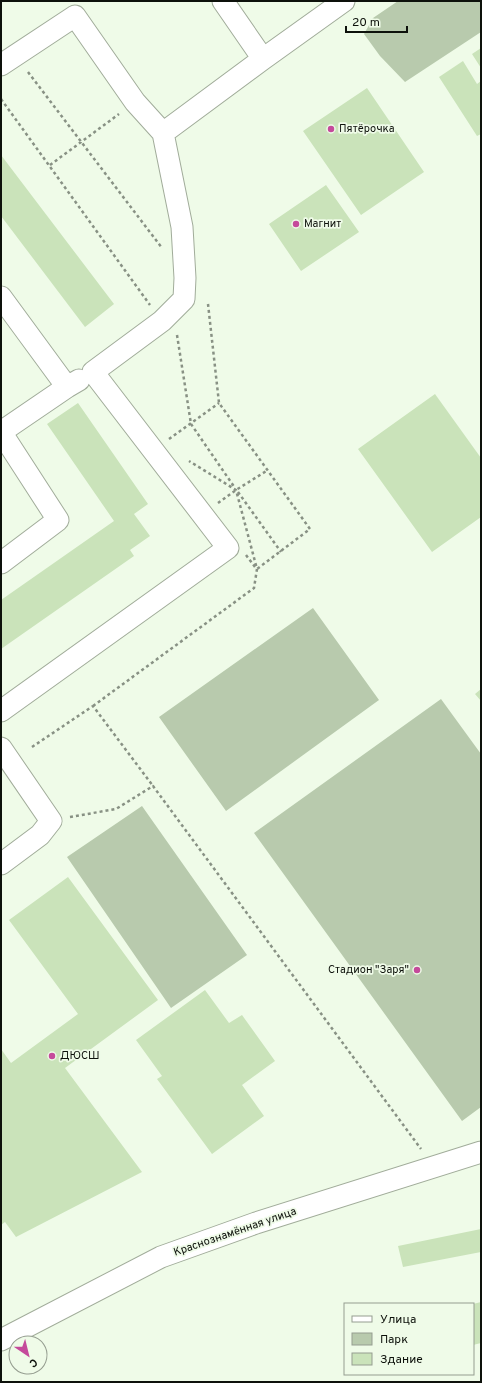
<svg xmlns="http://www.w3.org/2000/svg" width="482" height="1383" font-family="Overpass,sans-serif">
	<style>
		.green { fill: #b8caad }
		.building { fill: #cae3ba }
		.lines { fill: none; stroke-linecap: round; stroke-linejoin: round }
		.minor-casing { stroke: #a1ac9a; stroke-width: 23 }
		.path { stroke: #889184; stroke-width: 2.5; stroke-dasharray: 3 3; stroke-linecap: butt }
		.minor { stroke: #fff; stroke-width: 21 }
		.poi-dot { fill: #c54a9b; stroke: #effbe8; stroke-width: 1.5 }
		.labels { text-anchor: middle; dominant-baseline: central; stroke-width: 3.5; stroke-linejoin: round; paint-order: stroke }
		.poi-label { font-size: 11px; fill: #0d110b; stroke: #effbe8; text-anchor: start }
		.street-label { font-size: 11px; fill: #0d110b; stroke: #effbe8 }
	</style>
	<rect width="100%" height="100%" fill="#effbe8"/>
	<!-- green -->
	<path class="green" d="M398,1h83v31l-76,50 -25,-26 -16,-22 9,-16z
		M313,608l66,92 -153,111 -67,-94z
		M441,699l40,55v353l-19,14 -208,-288z
		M142,806l105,149 -76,53 -104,-151z"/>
	<!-- building -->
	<path class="building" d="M481,48v20l-9,-14z
		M463,61l14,23 4,-3v53l-4,2 -38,-59z
		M367,88l57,84 -63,43 -58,-84z
		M1,155l113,149 -29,23 -84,-111z
		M326,185l33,47 -58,39 -32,-47z
		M435,394l46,64v59l-49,35 -74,-103z
		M78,403l70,101 -14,10 16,22 -20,14 4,6 -133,93v-49l113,-79 -67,-97z
		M481,689v12l-6,-7z
		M68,877l90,123 -93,68 77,104 -126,65 -11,-15 -4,3v-176l10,14 67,-49 -69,-94z
		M205,990l24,33 13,-8 33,46 -33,24 22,31 -52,38 -55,-75 5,-3 -26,-36z
		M481,1229v23l-78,15 -5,-21z
		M481,1302v41l-8,2v-41z"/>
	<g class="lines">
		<defs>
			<path id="minor" d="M223,1l40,58
				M1,65l74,-49 60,86 28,31 19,94 3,51 -1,21 -22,22 -69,51 135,176 -227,163
				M163,133l100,-74 81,-58
				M1,297l66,90 12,-7
				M1,563l57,-43 -57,-88 66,-45
				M1,748l50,73 -11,14 -39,29
				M1,1340l160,-83 95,-34 225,-71"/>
		</defs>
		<!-- minor casing -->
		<use href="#minor" class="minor-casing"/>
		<!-- path -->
		<path class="path" d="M28,72l134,176
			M1,99l149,206
			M50,165l69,-51
			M208,304l11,99 91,126 -53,40
			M177,335l14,89 44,64
			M169,439l50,-36
			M238,492l43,60
			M218,503l18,-13 32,-20
			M246,555l9,12
			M93,706l161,-118 3,-19 -21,-79 -47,-29
			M32,747l61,-41 60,80
			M70,817l46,-8 37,-23 268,363"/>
		<!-- minor -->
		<use href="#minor" class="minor"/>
	</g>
	<!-- markers -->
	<g class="poi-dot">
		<circle cx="331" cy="129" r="4"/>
		<circle cx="296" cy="224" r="4"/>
		<circle cx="417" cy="970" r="4"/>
		<circle cx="52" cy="1056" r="4"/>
	</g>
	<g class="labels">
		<!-- poi labels -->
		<g class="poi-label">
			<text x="339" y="129">Пятёрочка</text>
			<text x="304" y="224">Магнит</text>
			<text x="409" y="970" text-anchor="end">Стадион "Заря"</text>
			<text x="60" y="1056">ДЮСШ</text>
		</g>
		<!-- street labels -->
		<g class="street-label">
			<text transform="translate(235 1232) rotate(-19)">Краснознамённая улица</text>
		</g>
	</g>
	<!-- border -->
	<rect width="482" height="1383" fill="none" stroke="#0d110b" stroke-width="4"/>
	<!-- legend -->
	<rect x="344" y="1303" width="130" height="72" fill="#effbe8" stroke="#959d90"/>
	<rect x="352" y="1316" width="20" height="6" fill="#ffffff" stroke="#959d90"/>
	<text x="380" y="1323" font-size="12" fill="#0d110b">Улица</text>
	<rect x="352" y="1333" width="20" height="12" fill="#b8caad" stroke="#959d90"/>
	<text x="380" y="1343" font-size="12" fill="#0d110b">Парк</text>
	<rect x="352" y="1353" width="20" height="12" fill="#cae3ba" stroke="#959d90"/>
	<text x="380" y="1363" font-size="12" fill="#0d110b">Здание</text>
	<!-- north arrow -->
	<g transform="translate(28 1355) rotate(145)"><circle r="19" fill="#effbe8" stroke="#959d90"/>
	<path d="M0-3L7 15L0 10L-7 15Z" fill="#c54a9b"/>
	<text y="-6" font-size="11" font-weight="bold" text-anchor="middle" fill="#0d110b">С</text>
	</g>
	<!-- scale -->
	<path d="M346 26v6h61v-6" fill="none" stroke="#0d110b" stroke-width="2"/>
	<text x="352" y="26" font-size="12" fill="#0d110b" stroke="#effbe8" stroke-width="3" paint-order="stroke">20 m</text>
</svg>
